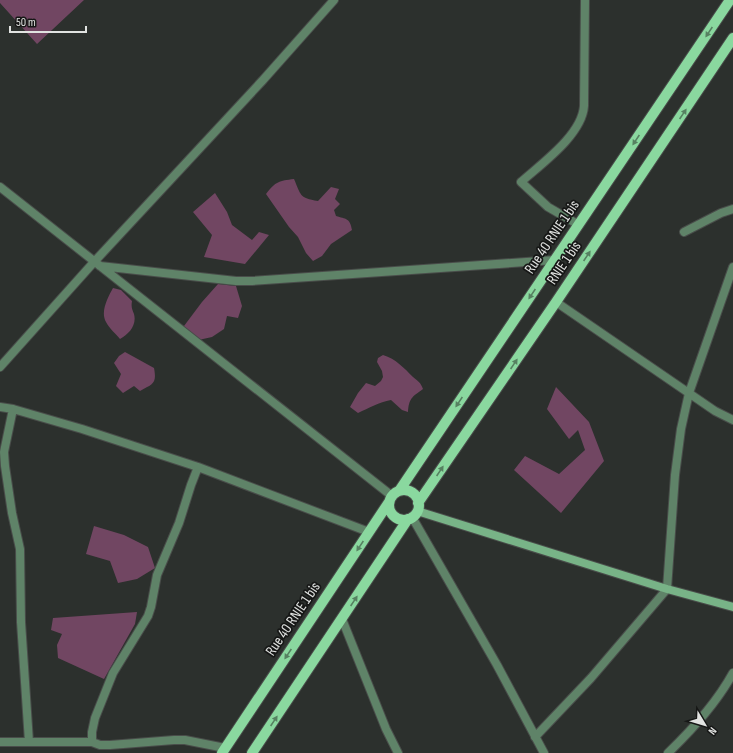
<svg xmlns="http://www.w3.org/2000/svg" width="733" height="753" font-family="'Sofia Sans Condensed',sans-serif">
	<style>
		.green { fill: #714662 }
		.lines { fill: none; stroke-linecap: round; stroke-linejoin: round }
		.street-casing { stroke: #494d4a; stroke-width: 10 }
		.secondary-casing { stroke: #494d4a; stroke-width: 10 }
		.primary-casing { stroke: #494d4a; stroke-width: 12 }
		.street { stroke: #5f8368; stroke-width: 8 }
		.secondary { stroke: #78b387; stroke-width: 8 }
		.primary { stroke: #8ad89f; stroke-width: 10 }
		.oneway { fill: #568161 }
		.labels { text-anchor: middle; dominant-baseline: central; stroke-width: 3.5; stroke-linejoin: round; paint-order: stroke }
		.street-label { font-size: 15px; fill: #e1e3e1; stroke: #161716 }
	</style>
	<rect width="100%" height="100%" fill="#2c302d"/>
	<!-- green -->
	<path class="green" d="M0,0h84l-47,44 -37,-41z
		M294,179c7,16 5,19 24,22l13,-14 8,2 -4,10 5,5 -6,6 2,6c10,3 14,2 16,14l-21,14 -9,12 -9,5 -7,-8 -8,-16 -9,-10 -23,-33c10,-13 13,-13 28,-15z
		M215,193l12,19 5,13 20,15 7,-8 10,3 -24,29 -41,-7 8,-22 -19,-23z
		M218,284l18,2 6,20 -4,12 -11,-2 -3,13 -12,8 -18,4 -13,-11 21,-28z
		M113,288l8,2 11,11c-1,6 0,8 2,13 3,11 -5,20 -14,25 -4,-5 -11,-11 -14,-17 -6,-10 2,-25 7,-34z
		M125,352l29,16c3,16 -1,16 -14,23l-6,-5 -11,7 -7,-7 5,-12 -7,-11 5,-7z
		M383,355c13,4 21,13 30,22 5,4 8,6 10,12 -11,8 -14,9 -15,23l-6,-2 -11,-10c-12,2 -22,8 -33,13l-8,-6 8,-14 8,-10 9,3 6,-5 2,-4 -1,-6 -5,-9 1,-4z
		M556,387l33,35 15,39 -43,52 -47,-43 11,-14 34,18 26,-24 -7,-20 -9,9 -22,-30z
		M94,526l30,9 24,12 7,21 -18,11 -19,4 -8,-22 -24,-7z
		M137,612l-2,12 -31,55 -46,-21 -1,-13 5,-11 -11,-4 2,-12z"/>
	<g class="lines">
		<defs>
			<path id="street" d="M0,187l392,309
				M579,225l-31,-18 -27,-25c20,-18 61,-47 63,-76l1,-106
				M684,232l37,-19 12,-4
				M100,266l136,15h16l303,-21
				M556,302l159,109 18,9
				M0,367l94,-105 169,-182 71,-80
				M0,407l13,2 69,20 116,38 171,65
				M13,409l-9,43 1,14 7,47 8,36 1,73 8,120
				M412,517l85,148 47,88
				M342,619l44,110 12,24
				M535,737l56,-59 76,-89 8,-114 6,-46 8,-36 44,-126
				M0,742h92l8,3h10l64,-5h11l40,8
				M92,742v-10l3,-14 18,-45 35,-57 3,-9 6,-32 22,-52 12,-38 7,-18
				M668,753c25,-24 48,-49 65,-80"/>
			<path id="secondary" d="M417,511l250,78 66,18"/>
			<path id="primary" d="M389 505a15 15 0 1 1 30 0a15 15 0 1 1-30 0Z
				M399,491l331,-491
				M418,503l138,-201 177,-264
				M222,753l167,-251
				M252,753l156,-234"/>
		</defs>
		<!-- street casing -->
		<use href="#street" class="street-casing"/>
		<!-- secondary casing -->
		<use href="#secondary" class="secondary-casing"/>
		<!-- primary casing -->
		<use href="#primary" class="primary-casing"/>
		<!-- street -->
		<use href="#street" class="street"/>
		<!-- secondary -->
		<use href="#secondary" class="secondary"/>
		<!-- primary -->
		<use href="#primary" class="primary"/>
	</g>
	<!-- one-way arrows -->
	<defs><path id="oneway-solid" d="M-6-.8H1V-3.2L6.5 0L1 3.2V.8H-6Z"/></defs>
	<g class="oneway">
		<use href="#oneway-solid" transform="translate(709 32) rotate(124)"/>
		<use href="#oneway-solid" transform="translate(683 114) rotate(-56)"/>
		<use href="#oneway-solid" transform="translate(636 140) rotate(124)"/>
		<use href="#oneway-solid" transform="translate(587 256) rotate(-56)"/>
		<use href="#oneway-solid" transform="translate(532 294) rotate(124)"/>
		<use href="#oneway-solid" transform="translate(514 364) rotate(-56)"/>
		<use href="#oneway-solid" transform="translate(459 402) rotate(124)"/>
		<use href="#oneway-solid" transform="translate(440 471) rotate(-56)"/>
		<use href="#oneway-solid" transform="translate(360 546) rotate(124)"/>
		<use href="#oneway-solid" transform="translate(354 601) rotate(-56)"/>
		<use href="#oneway-solid" transform="translate(288 654) rotate(124)"/>
		<use href="#oneway-solid" transform="translate(274 721) rotate(-56)"/>
	</g>
	<g class="labels">
		<!-- street labels -->
		<g class="street-label">
			<text transform="translate(552 237) rotate(-56)">Rue 40 RNIE 1 bis</text>
			<text transform="translate(564 263) rotate(-56)">RNIE 1 bis</text>
			<text transform="translate(293 619) rotate(-56)">Rue 40 RNIE 1 bis</text>
		</g>
	</g>
	<!-- north arrow -->
	<g transform="translate(705 725) rotate(128)" stroke="#161716" stroke-width="3" paint-order="stroke">
	<path d="M0-3L7 15L0 10L-7 15Z" fill="#e1e3e1"/>
	<text y="-6" font-size="11" font-weight="bold" text-anchor="middle" fill="#e1e3e1">N</text>
	</g>
	<!-- scale -->
	<path d="M10 26v6h76v-6" fill="none" stroke="#e1e3e1" stroke-width="2"/>
	<text x="16" y="26" font-size="12" fill="#e1e3e1" stroke="#161716" stroke-width="3" paint-order="stroke">50 m</text>
</svg>
